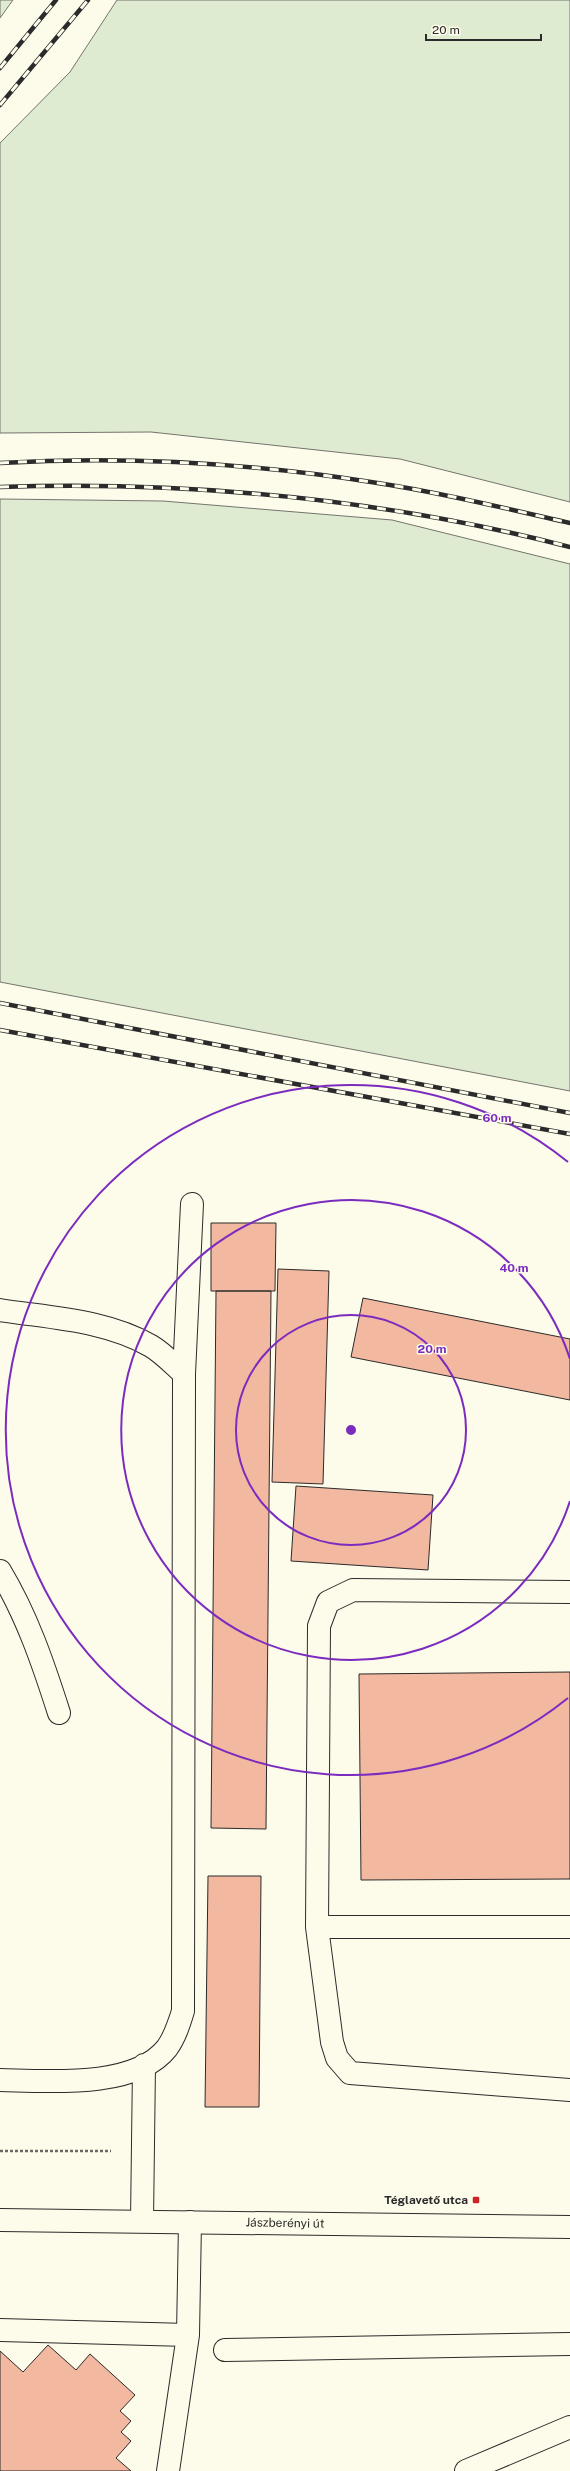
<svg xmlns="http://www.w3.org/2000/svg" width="570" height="2471" font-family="'Public Sans',sans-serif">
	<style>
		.green { fill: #deebd1; stroke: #74746e }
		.building { fill: #f2b8a0; stroke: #2b2b2b }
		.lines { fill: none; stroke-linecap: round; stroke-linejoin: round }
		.minor-casing { stroke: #2b2b2b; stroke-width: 24 }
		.major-casing { stroke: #2b2b2b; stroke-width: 24 }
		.path { stroke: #6a6964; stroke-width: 2.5; stroke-dasharray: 3 2; stroke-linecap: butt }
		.minor { stroke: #fdfbea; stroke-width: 22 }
		.major { stroke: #fdfbea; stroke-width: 22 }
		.rail-casing { stroke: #2b2b2b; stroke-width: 4.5 }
		.rail { stroke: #fdfbea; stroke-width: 3; stroke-dasharray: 9; stroke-linecap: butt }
		.ring { fill: none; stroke: #7b2cbf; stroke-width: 2 }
		.poi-dot { fill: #c62828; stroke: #fdfbea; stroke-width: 1.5 }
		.labels { text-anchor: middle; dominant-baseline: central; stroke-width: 3; stroke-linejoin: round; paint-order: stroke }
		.poi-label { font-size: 12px; font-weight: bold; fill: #2b2b2b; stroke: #fdfbea; text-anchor: end }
		.street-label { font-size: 12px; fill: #2b2b2b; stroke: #fdfbea }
		.centre { fill: #7b2cbf; stroke: #fdfbea; stroke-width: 2 }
		.ring-label { font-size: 12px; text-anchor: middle; font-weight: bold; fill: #7b2cbf; stroke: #fdfbea; stroke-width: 3; stroke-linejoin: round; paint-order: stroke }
	</style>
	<rect width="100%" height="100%" fill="#fdfbea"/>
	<!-- green -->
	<path class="green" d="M0,0h13l-13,18z
		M117,0h453v502l-170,-43 -249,-27 -151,1v-290l70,-71z
		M0,499l163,2 229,19 178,44v527l-570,-109z"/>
	<!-- building -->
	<path class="building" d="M211,1223h65l-1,68h-64z
		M278,1269l51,2 -6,213 -51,-2z
		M216,1291h55l-5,538 -55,-1z
		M363,1298l207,41v61l-219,-43z
		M296,1486l137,9 -5,75 -137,-9z
		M570,1672v207l-209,1 -2,-206z
		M208,1876h53l-2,231h-54z
		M48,2345l28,25 14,-16 45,41 -15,16 11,10 -10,11 10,9 -15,17 15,13h-131v-120l23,21z"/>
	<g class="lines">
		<defs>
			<path id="minor" d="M0,1310c51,8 106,10 151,36 12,7 23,19 33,28
				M0,1571c27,45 43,92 59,142
				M570,1592l-217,-2 -25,12 -9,24 -2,301 15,115 5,16 13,15 220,17
				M317,1927h253
				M0,2080c47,1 135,9 167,-32 8,-11 12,-24 16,-37l1,-637 8,-170
				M142,2221l2,-156
				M0,2330l188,5
				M225,2350l345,-6
				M168,2471l20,-136 2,-113
				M466,2471l104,-44"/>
			<path id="major" d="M0,2220l570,7"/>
		</defs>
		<!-- minor casing -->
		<use href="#minor" class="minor-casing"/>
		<!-- major casing -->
		<use href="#major" class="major-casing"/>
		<!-- path -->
		<path class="path" d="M0,2151h111"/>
		<!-- minor -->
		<use href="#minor" class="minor"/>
		<!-- major -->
		<use href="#major" class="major"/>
		<defs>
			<path id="rail" d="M0,68l56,-68
				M0,105l88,-105
				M0,463c123,-7 249,0 371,19 67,10 133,26 199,41
				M0,487c191,-6 384,12 570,60
				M0,1003l570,110
				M0,1030l570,104"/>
		</defs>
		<!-- rail casing -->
		<use href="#rail" class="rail-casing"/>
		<!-- rail -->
		<use href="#rail" class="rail"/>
	</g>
	<!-- distance rings -->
	<g class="ring">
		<circle cx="351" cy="1430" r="115"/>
		<path d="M570 1501A230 230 0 1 1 570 1359"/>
		<path d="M568 1698A345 345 0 1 1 568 1162"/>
	</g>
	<!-- markers -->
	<rect class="poi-dot" x="472" y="2196" width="8" height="8" rx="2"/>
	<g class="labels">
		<!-- poi labels -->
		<g class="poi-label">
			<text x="468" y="2200">Téglavető utca</text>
		</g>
		<!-- street labels -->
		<g class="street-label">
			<text transform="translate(285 2223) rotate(1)">Jászberényi út</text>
		</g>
	</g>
	<circle cx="351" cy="1430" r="6" class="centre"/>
	<g class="ring-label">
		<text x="497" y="1122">60 m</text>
		<text x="514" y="1272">40 m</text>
		<text x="432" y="1353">20 m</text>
	</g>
	<!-- scale -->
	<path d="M426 34v6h115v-6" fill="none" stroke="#2b2b2b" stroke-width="2"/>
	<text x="432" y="34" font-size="12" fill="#2b2b2b" stroke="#fdfbea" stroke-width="3" paint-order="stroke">20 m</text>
</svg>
